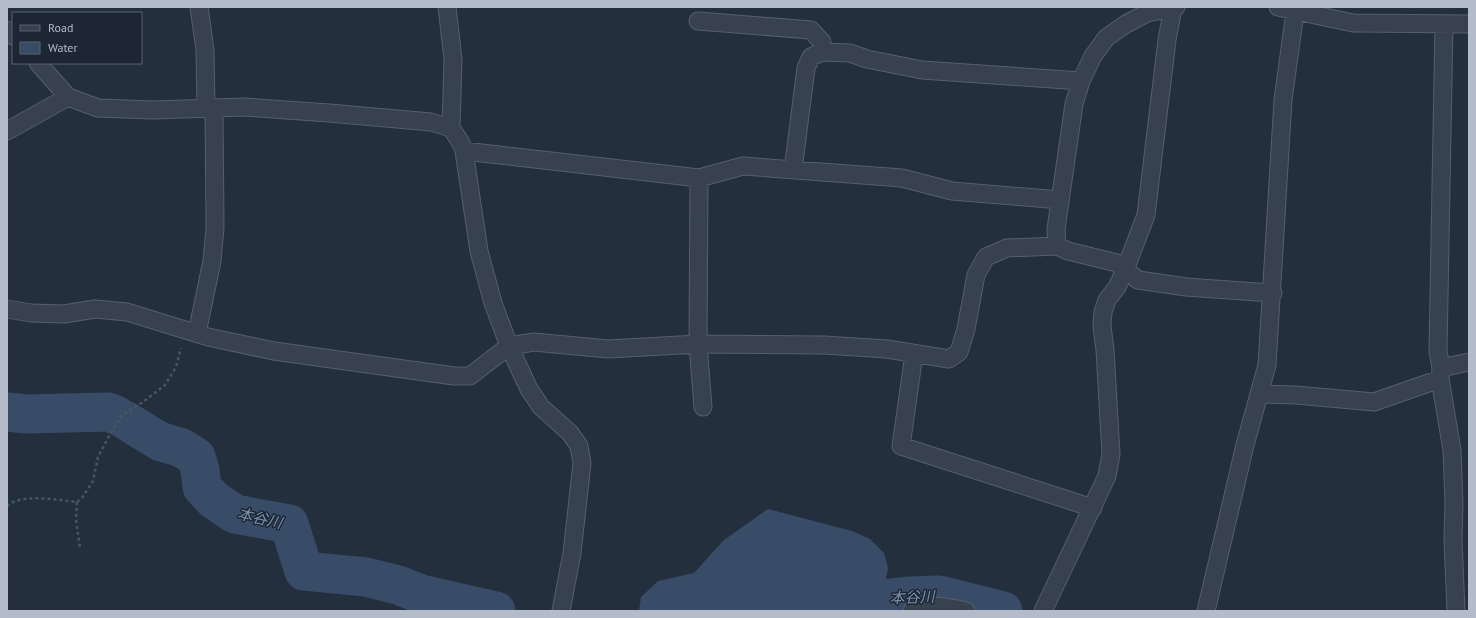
<svg xmlns="http://www.w3.org/2000/svg" width="1476" height="618" font-family="'PT Sans','Noto Sans JP',sans-serif">
	<style>
		.water { fill: #394c67 }
		.lines { fill: none; stroke-linecap: round; stroke-linejoin: round }
		.river { stroke: #394c67; stroke-width: 39 }
		.street-casing { stroke: #565f6c; stroke-width: 19 }
		.path { stroke: #44595c; stroke-width: 2.5; stroke-dasharray: 3 3; stroke-linecap: butt }
		.street { stroke: #38414e; stroke-width: 17 }
		.labels { text-anchor: middle; dominant-baseline: central; stroke-width: 3; stroke-linejoin: round; paint-order: stroke }
		.water-label { font-size: 15px; font-style: italic; fill: #7c92b1; stroke: #1d2633 }
	</style>
	<rect width="100%" height="100%" fill="#242f3e"/>
	<!-- water -->
	<path class="water" d="M768,509l84,22 18,8 14,14 4,15 -3,16 -23,27h-223l2,-14 17,-16 36,-8 30,-33z"/>
	<g class="lines">
		<!-- river -->
		<path class="river" d="M7,412l19,2 82,-2 8,3
			M125,420l34,21 23,7 14,9 4,13 2,17 12,13 21,14 54,10 15,47 62,6 32,8 23,9 75,17
			M772,611l138,-15 29,-1 64,16"/>
		<defs>
			<path id="street" d="M199,7l6,43 1,59
				M447,7l6,52 -2,69 10,15 3,8 15,100 14,52 16,43 20,43 12,18 29,26 9,13 3,17 -10,90 -11,58
				M1278,7l75,16 116,1
				M698,21l113,9 11,12v10
				M1444,24l-6,327 3,17 -1,11 12,71 2,54 -1,36 3,71
				M7,30l6,6
				M38,63l30,34 30,11 55,2 91,-3 85,6 102,9 20,6
				M7,131l61,-34
				M464,151l235,27 44,-12 159,12 50,13 108,9
				M793,170l13,-102 5,-11 11,-5 28,1 17,6 55,11 159,11
				M699,178l-1,166 5,63
				M1057,246l-1,-17 18,-125 7,-23 12,-25 13,-18 20,-14 21,-11 26,-5
				M7,309l24,4 33,1 31,-5 32,3 81,25 66,14 180,25h16l39,-30 25,-4 74,7 90,-5 126,1 63,4 62,10 10,-7 7,-23 10,-54 10,-18 21,-9 50,-2 11,5 49,12 21,17 48,7 87,6
				M197,333l15,-72 3,-33 -1,-120
				M914,354l-13,92 192,62
				M1441,368l28,-6
				M1260,394l36,1 78,7 66,-23
				M912,611c17,-8 36,-4 54,0
				M1043,611l64,-135 4,-22 -6,-104 -3,-24 1,-14 4,-12 10,-13 8,-17 21,-55 21,-175 6,-32 3,-1
				M1206,611l39,-166 22,-80 16,-265 12,-88"/>
		</defs>
		<!-- street casing -->
		<use href="#street" class="street-casing"/>
		<!-- path -->
		<path class="path" d="M77,502l-1,18 4,28
			M7,506c14,-13 52,-6 70,-4l5,-4 11,-17 5,-24 12,-23 12,-19 21,-13 22,-17 11,-18 5,-19"/>
		<!-- street -->
		<use href="#street" class="street"/>
	</g>
	<g class="labels">
		<!-- water labels -->
		<g class="water-label">
			<text transform="translate(260 518) rotate(13)">本谷川</text>
			<text transform="translate(912 597) rotate(-2)">本谷川</text>
		</g>
	</g>
	<!-- border -->
	<rect width="1476" height="618" fill="none" stroke="#b4bcc9" stroke-width="16"/>
	<!-- legend -->
	<rect x="12" y="12" width="130" height="52" fill="#1d2633" stroke="#59626f"/>
	<rect x="20" y="25" width="20" height="6" fill="#38414e" stroke="#59626f"/>
	<text x="48" y="32" font-size="12" fill="#b4bcc9">Road</text>
	<rect x="20" y="42" width="20" height="12" fill="#394c67" stroke="#59626f"/>
	<text x="48" y="52" font-size="12" fill="#b4bcc9">Water</text>
</svg>
